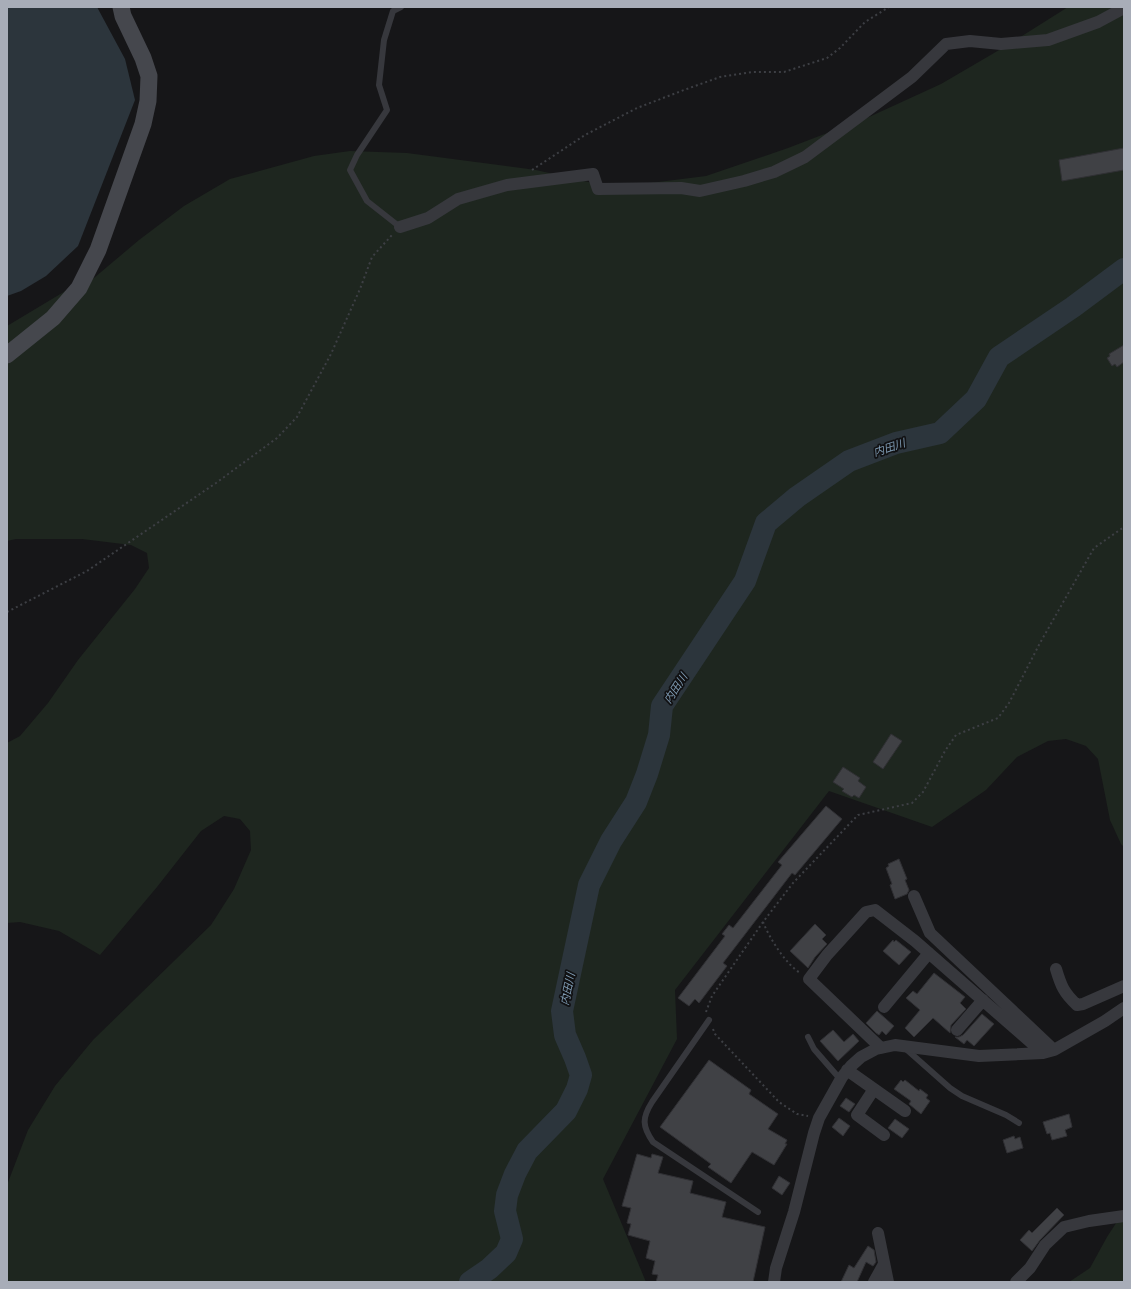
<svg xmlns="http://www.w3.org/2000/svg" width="1131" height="1289" font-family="Lato,'Noto Sans JP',sans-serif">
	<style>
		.green { fill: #1e261f }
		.water { fill: #2c353c }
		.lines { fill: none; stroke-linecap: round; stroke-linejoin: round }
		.river { stroke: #2c353c; stroke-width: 22 }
		.building { fill: #404145; stroke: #303034 }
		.path { stroke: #3d3f44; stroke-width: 2; stroke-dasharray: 2 3; stroke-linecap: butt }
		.lane { stroke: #37383d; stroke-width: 6 }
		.street { stroke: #37383d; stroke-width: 12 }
		.secondary { stroke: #45474d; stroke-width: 17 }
		.labels { text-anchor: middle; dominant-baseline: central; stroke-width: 3.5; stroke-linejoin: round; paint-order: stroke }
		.water-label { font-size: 11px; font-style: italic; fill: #7f9bb3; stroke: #111113 }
	</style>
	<rect width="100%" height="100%" fill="#161618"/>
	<!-- green -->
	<path class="green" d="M1068,7h56v840l-3,-3 -11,-24 -12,-61 -12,-13 -20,-7 -18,2 -31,16 -31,33 -54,37 -103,-36 -154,199 2,49 -74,140 43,103h-639v-97l21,-55 27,-44 38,-46 118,-115 23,-36 17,-39 -1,-19 -10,-12 -16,-3 -23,15 -44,56 -57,68 -41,-24 -39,-9 -13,1v-180l13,-7 28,-33 30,-43 57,-71 14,-21 -2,-15 -16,-8 -49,-6h-66l-9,2v-215l60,-36 21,-7 51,-43 45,-34 46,-27 84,-23 36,-5 57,2 129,17 61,14h45l64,-8 82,-28 81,-31 72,-33 65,-38z
		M1124,1211v71h-55l21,-14 17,-31z"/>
	<!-- water -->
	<path class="water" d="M7,7h90l28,52 10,41 -57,146 -32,30 -25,15 -14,5z"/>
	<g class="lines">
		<!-- river -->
		<path class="river" d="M470,1282l19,-13 17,-16 6,-14 -7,-28 2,-16 8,-21 12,-23 39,-40 11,-22 4,-14 -6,-17 -10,-23 -3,-24 27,-126 22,-44 25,-39 11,-28 12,-39 3,-29 83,-125 21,-58 31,-26 52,-36 47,-18 44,-10 36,-34 23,-42 74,-50 51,-38"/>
	</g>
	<!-- building -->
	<path class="building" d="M1124,148v22l-62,11 -3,-21z
		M1124,345v17l-7,5 -2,-3 -3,2 -5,-8 3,-2 -1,-2z
		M891,734l11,7 -19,28 -10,-7z
		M843,767l17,11 -2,3 8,6 -7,11 -5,-3 -2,2 -10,-6 2,-2 -11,-7z
		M826,806l16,13 -47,56 -3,-2 -69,90 4,3 -28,37 -4,-4 -6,7 -11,-8 47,-62 -3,-2 7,-9 4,3 49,-63 -4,-3z
		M899,859l8,20 -2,1 4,10 -2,4 -12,5 -5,-14 2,-1 -6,-16 3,-2 -1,-2z
		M815,924l11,11 -4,4 5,5 -12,13 -7,11 -18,-17z
		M893,940l1,2 2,-2 15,12 -12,13 -16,-14z
		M934,973l31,24 -5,6 6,6 -15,16 -1,8 -17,-15 -19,19 -9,-9 15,-18 -14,-12 7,-7 4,3z
		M877,1011l17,15 -8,9 -4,-4 -3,4 -3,-2 -10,-10z
		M982,1014l12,10 -20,22 -7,-6 -3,4 -9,-7h4l4,-2z
		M833,1030l11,12 9,-8 6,7 -21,20 -18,-20z
		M709,1060l42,30 -2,4 29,20 -10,15 19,11 -2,4h2l-13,21 -22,-13 -21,31 -23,-16 3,-3 -51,-37z
		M901,1080l2,2 2,-2 14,11 1,-2 8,6 -2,3 4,3 -9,13 -12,-10 2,-3 -17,-12z
		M846,1098l9,6 -6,8 -9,-6z
		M1069,1114l3,13 -7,3 2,6 -15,4 -2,-7 -3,1 -4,-12z
		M839,1118l11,8 -7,10 -11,-9z
		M895,1119l14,10 -7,9 -14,-10z
		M1014,1136l1,3 5,-2 3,11 -16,5 -4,-13z
		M637,1154l14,4 1,-4 11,3 -5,16 35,8 -3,12 36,9 -4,15 43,10 -12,55h-97l2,-7 -6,-1 3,-13 -9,-3 4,-17 -22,-6 3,-11 -4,-1 4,-15 -9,-2z
		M779,1176l11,7 -8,12 -10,-7z
		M1057,1208l7,7 -24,25 -8,11 -12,-11 9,-10 3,3z
		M868,1246l6,4 2,12 -3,4 -7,-4 -9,20h-16l8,-17 5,3z"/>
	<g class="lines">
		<!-- path -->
		<path class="path" d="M532,170l53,-35 52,-27 47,-18 36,-13 32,-5h32l43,-14 13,-10 25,-26 24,-15
			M7,612l80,-41 129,-88 61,-45 20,-21 34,-63 29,-65 12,-32 20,-22
			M763,922c7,17 22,41 37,51
			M706,1012l6,-16 51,-74 30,-39 65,-68 54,-12 11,-11 22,-41 11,-16 42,-17 11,-15 31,-60 54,-95 30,-21
			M713,1029l2,5 64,68 18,12 11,2"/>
		<!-- lane -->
		<path class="lane" d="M400,227l-33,-26 -17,-31 7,-15 30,-45 -8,-25 5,-45 9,-29 8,-4
			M709,1020l-57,82c-10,16 -10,24 1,40l105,70
			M808,1037l6,12 26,30
			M906,1049l44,39 12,8 44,19 13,8"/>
		<!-- street -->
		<path class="street" d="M400,227l28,-9 30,-19 49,-14 86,-11 5,15 83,-1 19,3 44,-10 30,-9 31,-15 67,-50 40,-30 34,-33 24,-3 31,3 47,-4 50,-18 26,-14
			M914,896l16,37 124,117
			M1056,969c5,17 8,24 21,36l6,-1 41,-18
			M884,1007l45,-54
			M957,1030l26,-30
			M881,1048l-72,-69 18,-24 39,-43 9,-2 40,31 128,112
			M847,1070l58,41
			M874,1089l-17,26 27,20
			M878,1233l10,49
			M774,1282l2,-14 18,-56 20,-79 5,-15 23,-41 9,-11 10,-9 15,-8 19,-4 84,11 64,-3 11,-3 51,-29 19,-13
			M874,1282l10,-18
			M1016,1282l14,-14 15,-23 19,-18 25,-6 35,-5"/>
		<!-- secondary -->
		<path class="secondary" d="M7,355l46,-37 26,-30 19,-38 45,-126 5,-23 1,-25 -6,-18 -20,-42 -2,-9"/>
	</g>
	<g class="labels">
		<!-- water labels -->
		<g class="water-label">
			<text transform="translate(889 447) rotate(-18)">内田川</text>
			<text transform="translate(675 688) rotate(-57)">内田川</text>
			<text transform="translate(567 989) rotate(-78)">内田川</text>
		</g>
	</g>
	<!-- border -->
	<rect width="1131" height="1289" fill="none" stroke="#a8adb8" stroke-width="16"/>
</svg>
